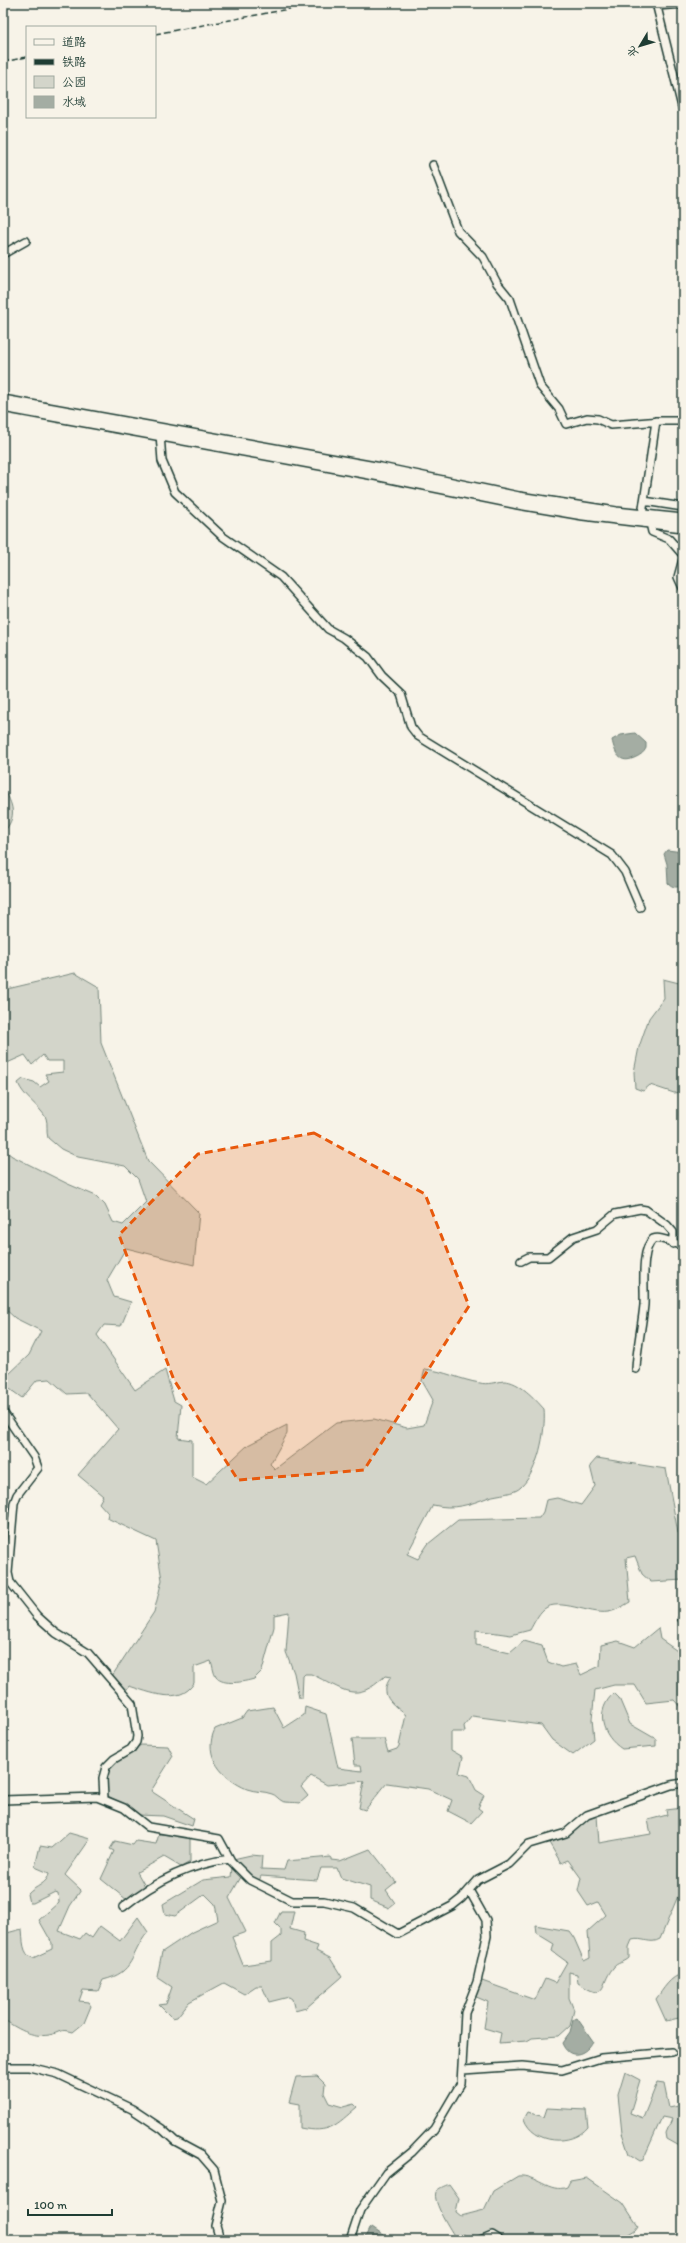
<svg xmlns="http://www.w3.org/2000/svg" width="686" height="2243" font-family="Itim,'LXGW WenKai TC',sans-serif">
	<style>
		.green { fill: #d3d5ca; stroke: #79897f }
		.water { fill: #a4ada3; stroke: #6f8077 }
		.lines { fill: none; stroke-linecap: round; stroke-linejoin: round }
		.minor-casing { stroke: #1f3d34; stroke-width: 10 }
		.secondary-casing { stroke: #1f3d34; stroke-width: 12 }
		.minor { stroke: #f7f3e8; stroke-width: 7 }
		.secondary { stroke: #f7f3e8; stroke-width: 9 }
		.rail { stroke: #1f3d34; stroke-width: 1.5; stroke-dasharray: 6 3; stroke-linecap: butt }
		.marked { fill: #e8590c; fill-opacity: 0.2; stroke: #e8590c; stroke-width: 3; stroke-dasharray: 8 5; stroke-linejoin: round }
	</style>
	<rect width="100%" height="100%" fill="#f7f3e8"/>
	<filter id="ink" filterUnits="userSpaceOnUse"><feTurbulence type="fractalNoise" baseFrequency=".025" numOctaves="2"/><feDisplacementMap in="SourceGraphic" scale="8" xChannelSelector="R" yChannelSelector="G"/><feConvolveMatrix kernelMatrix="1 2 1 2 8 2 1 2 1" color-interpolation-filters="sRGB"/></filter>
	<g filter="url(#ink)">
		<!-- green -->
		<path class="green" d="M3,787c10,18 15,29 0,46z
			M75,973l24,14 2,56 47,118 51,52 -5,52 -68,-17 -19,32 7,17 17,5 -10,24 -17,-1 -7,10 38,55 30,-20 9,31 7,4 -3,33 14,2v37l14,7 42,-39 39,-20v9l-17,30 5,5 61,-46 38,-4 33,9 17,-3 9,-25 -11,-19 3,-12c19,2 36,11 55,14 7,2 16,-1 24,-2 15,0 31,18 40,28 2,23 -6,62 -23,78 -6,7 -23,7 -32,10 -20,8 -35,13 -56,8l-26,49 11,5 10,-15 30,-24 81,-2 4,-6 3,-12 11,-2 24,7 14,-19 -5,-20 7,-8 69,11 12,64h5v47l-32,2 -9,-8 -7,-18 -9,2 4,44c-7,4 -14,9 -22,10 -18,3 -49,-15 -64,-3 -6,5 -10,14 -14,21l-19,5 -35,-5v15l34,8 14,-12 18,5 6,16 13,5 15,-3 5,11 19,-9 1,-21 17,-4 17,6 23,-19 2,11 23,16v55l-9,-10 -28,3 -11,-18h-21l-19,5 -3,29 2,20 -21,16 -21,-15 -11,-15 -69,-9 -8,10 1,6h-14v18l12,7 -4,16 10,3 7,14 8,5 -6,13 4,3 -11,12 -23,-12 4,-11 -24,-11 -41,-6 -22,27 -6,-2 5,-27 -37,4 -16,-9 -10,11 7,9 -8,7c-5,-1 -14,0 -18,-2 -4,-2 -6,-6 -10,-7 -8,-3 -17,-2 -25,-5 -24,-10 -45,-33 -32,-60l27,-11 5,-7 26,-4 11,21 20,-13 1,-8 21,7 12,54 24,3 -1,-6h-6l-3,-26h32l4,13 9,-3 2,-3 7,-31c-14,-11 -28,-20 -15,-38l-6,-1c-30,29 -41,13 -74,-2h-6l-2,2 -1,22h-3l-5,-25 -8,-21 3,-40 -15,3v12l-12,44 -8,8c-10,3 -31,7 -38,-2 -3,-5 -3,-11 -5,-16l-17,6v16c-14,23 -45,9 -65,3l-4,6 -13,-16 42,-64 8,-32 -6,-39 -49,-23 1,-5 -9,-10 4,-7 -25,-21 40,-46 -31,-36 -20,1 -17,-15 -13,1 -15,18 -19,-14 5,-9 21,-20 12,-24 -26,-13 -12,-11v-9l3,-4 -3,-4v-141l9,7 56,28 28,12 9,9 8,17 10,3 23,-23 -8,-23 -13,-13 -47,-9 -17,-8 -13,-11c-2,-6 0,-15 -2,-20 -8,-14 -22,-20 -28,-35l5,-4 11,3 6,5 9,-6 -4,-7 18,-2v-11h-16l-4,-6 -11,10 -7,-10 -20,9 -2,4v-78z
			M663,979l20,5 -2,96 2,12 -9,1 -24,-8 -7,6 -8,-3 -1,-16 5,-25 10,-29 15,-20z
			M614,1693l5,5 11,26 26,15v7l-34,3c-20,-13 -28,-38 -8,-56z
			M141,1745l27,1 5,10 -22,35 43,28 -2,7 -29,-10 -25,-1 -11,-9 -19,-10c-6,-32 8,-36 33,-51z
			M683,1808v76l-23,55c-10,6 -17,-2 -28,1l-3,7v11c-5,5 -12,4 -16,10 -14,17 -5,35 -35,15l-1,-9 -8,-2v26l5,12 -4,16 -11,10 -27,2 -5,3 -28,2 2,-10 -17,-5 4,-26 -14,-6 8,-15 53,19 10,-21 10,4 12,-21 -15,-11 2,-7 -18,-11 -1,-8 34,6 5,7 10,23 6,-3 -2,-27 18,-16 -8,-13 -10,4 -10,-15 3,-13 -13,-18 -7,3 -13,-22 21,-7 15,-14 13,-4 2,27 52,-9 -3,-14 19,-5 -1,-5z
			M69,1833l21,6 -25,36 16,15 -11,16 -11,25 21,8 5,-6 7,5 8,-12 20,15 18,-24 10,15c-19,23 -12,40 -45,48l-5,11 -15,-1 -4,11 9,1 3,4 -7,17 -11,9c-13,-4 -13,1 -24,3 -17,3 -33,-7 -46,-16v-85l19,-5c1,10 0,26 11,29l19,-9v-6l-13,-23 20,-18 -1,-9 -3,-1 -22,11h-3l-2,-9c7,-8 20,-10 21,-21l-14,-6 5,-21 12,2z
			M159,1834l31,3v25l-9,5 -17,-10 -27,15 9,16 -19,12 -26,-21 13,-28 -4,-2 5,-8 18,4 3,-4 20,3z
			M370,1849l26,33 -10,8 9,13 -6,5 -19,-8v-13l-29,-9 -4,-10h-16l-4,12 -56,-4 -2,5 -10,-5 -16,-17 18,-4 11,1 -1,13 23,1 3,-9 44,-4v3l9,1z
			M232,1868l9,9 -12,21 17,34 -14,5 11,28 29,-4v-18l9,-7v-7l-6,-6 6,-12h13l-4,18 14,4 -1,8 15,5 -2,5 14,7 12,19 -36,31 -11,3 -3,-12 -3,-2 -20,5 -7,-16h-6l-12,8 -20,-11 -35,19 -12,15 -5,1 -13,-13 7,-1 6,-17 -15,-10 5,-25 30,-20 26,-12 -3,-16 -10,-10 -30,22 -10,-2 -2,-10 40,-24 28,-3z
			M683,1974v43l-17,4 -10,-22c7,-9 14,-23 27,-25z
			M625,2072l15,8 -10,33 13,5 14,-35 7,1 5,24 14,-3v43l-16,-9 -1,-6 6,-14 -10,-2 -19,43 -3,1 -11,-7 -7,-21 -4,-38z
			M317,2076l8,8 -1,9 5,10 14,4 11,-3 3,3c-21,18 -27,27 -57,21v-24l-11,-2 7,-25z
			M547,2108l39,2 2,17c-16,20 -55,17 -64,-8l4,-7 16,5z
			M518,2176c17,-2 32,18 49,11l3,-6 17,-3 36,25 15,23 -3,4 -16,10h-116l-10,-8c-10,1 -15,8 -25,8l-4,-6 -8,5c-5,-9 -24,-37 -20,-47 2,-4 9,-6 13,-8l10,14 -3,14 5,4 23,-6 9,-19z"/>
		<!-- water -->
		<path class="water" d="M635,733l11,10v5c-2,5 -7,8 -12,10 -14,6 -19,-4 -22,-18l9,-5z
			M667,850l16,2v33c-6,3 -10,3 -15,-2l-1,-19 -3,-10z
			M577,2018l16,23c-7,14 -24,20 -31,2l8,-11 3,-12z
			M372,2227l19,13h-27l5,-11z"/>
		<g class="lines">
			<defs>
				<path id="minor" d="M656,3l27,108
					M657,6l26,-2
					M433,165l25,66 25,26 14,26 13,16 30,87 19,23 7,15 21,-6 11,1 13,6 50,-4h22
					M3,254l23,-13
					M160,434l2,27 13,31 47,44 59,41 47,52 16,9 24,19 14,19 19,18 10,33 7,9 194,119 13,17 15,35
					M644,501l39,6
					M642,515l14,-94
					M650,523l2,9 17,7 14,16
					M683,559l-5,18 5,11
					M521,1261l8,-4h19l25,-20 24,-8 18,-15 25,-5 6,1 21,15 6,7v12
					M636,1369c1,-22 6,-43 8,-64 1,-16 -4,-55 9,-66 9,-3 20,5 30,6
					M3,1412l31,45 4,11 -21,27 -3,8 -6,70 2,9 27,34 19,17 32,20 44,51 5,32 -1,6 -5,7 -17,10 -8,8 -3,11 1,21
					M682,1619l1,-1
					M3,1800l94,-3 27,11 24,19 71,12 12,22 19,19 42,21h32l30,7 44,26 54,-28 10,-8 16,-18 31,-16 20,-20 37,-11 21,-18 84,-30 12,-2
					M123,1907c32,-26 66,-43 107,-48
					M3,2067h26l29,7 74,35 30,20 13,12 26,14 13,15 8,31 -6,25 4,14
					M463,2070l59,-4 40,4 39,-12 71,-6
					M350,2240l10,-30 26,-37 26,-21 22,-23 27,-46 4,-70 12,-31 10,-46 -1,-16 -17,-30
					M480,2240l12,-5 8,5"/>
				<path id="secondary" d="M3,400l378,68 138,29 97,15 67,7
					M3,407l377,69 138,28 65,11 100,12"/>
			</defs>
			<!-- minor casing -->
			<use href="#minor" class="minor-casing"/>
			<!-- secondary casing -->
			<use href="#secondary" class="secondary-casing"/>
			<!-- minor -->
			<use href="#minor" class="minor"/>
			<!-- secondary -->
			<use href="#secondary" class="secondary"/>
			<!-- rail -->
			<path class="rail" d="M155,34l166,-31
				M3,62l24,-5"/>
		</g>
	</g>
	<!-- marked area -->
	<path class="marked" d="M314,1133l111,61 44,112 -105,164 -126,10 -64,-100 -55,-145 79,-81z"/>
	<!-- margin -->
	<rect width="686" height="2243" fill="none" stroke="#f7f3e8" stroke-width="16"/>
	<rect x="8" y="8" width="670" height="2227" fill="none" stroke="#1f3d34" stroke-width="1.5" filter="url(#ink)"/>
	<!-- legend -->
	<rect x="26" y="26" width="130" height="92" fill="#f7f3e8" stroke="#a1aaa0"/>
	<rect x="34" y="39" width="20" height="6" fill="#f7f3e8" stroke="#a1aaa0"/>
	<text x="62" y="46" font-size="12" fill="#1f3d34">道路</text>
	<rect x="34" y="59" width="20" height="6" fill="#1f3d34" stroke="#a1aaa0"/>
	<text x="62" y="66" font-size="12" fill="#1f3d34">铁路</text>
	<rect x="34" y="76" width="20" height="12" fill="#d3d5ca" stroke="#a1aaa0"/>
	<text x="62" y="86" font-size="12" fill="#1f3d34">公园</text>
	<rect x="34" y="96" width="20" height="12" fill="#a4ada3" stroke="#a1aaa0"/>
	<text x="62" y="106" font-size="12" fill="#1f3d34">水域</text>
	<!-- north arrow -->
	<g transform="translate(640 46) rotate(232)" stroke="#f7f3e8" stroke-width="3" paint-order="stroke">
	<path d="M0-3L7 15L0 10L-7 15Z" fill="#1f3d34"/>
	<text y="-6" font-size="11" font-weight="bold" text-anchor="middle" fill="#1f3d34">北</text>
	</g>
	<!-- scale -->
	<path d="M28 2209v6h84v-6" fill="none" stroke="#1f3d34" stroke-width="2"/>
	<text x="34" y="2209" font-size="12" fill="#1f3d34" stroke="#f7f3e8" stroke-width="3" paint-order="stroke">100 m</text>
</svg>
